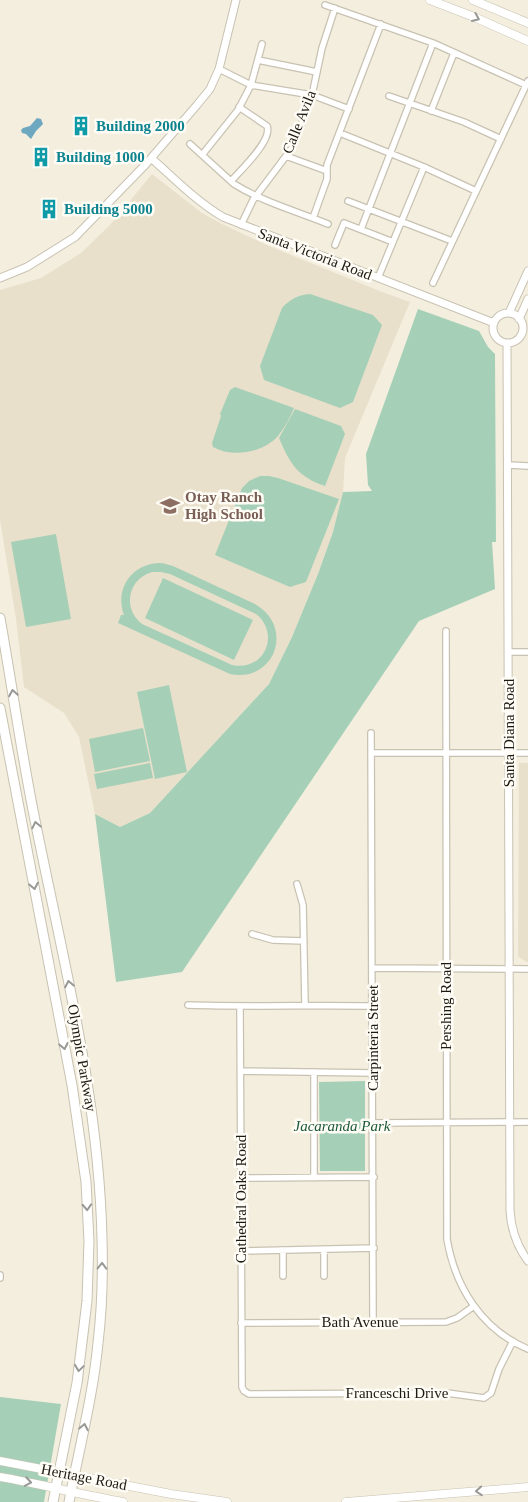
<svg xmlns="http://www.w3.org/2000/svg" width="528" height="1502" font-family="'Times New Roman',serif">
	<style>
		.education { fill: #e9e0cb }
		.green { fill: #a5d0b7; fill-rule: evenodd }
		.water { fill: #6ea7c0 }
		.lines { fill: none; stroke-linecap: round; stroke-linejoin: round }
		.minor-casing { stroke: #c8c2b2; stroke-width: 8 }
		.tertiary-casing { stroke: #c8c2b2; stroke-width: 9 }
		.secondary-casing { stroke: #c8c2b2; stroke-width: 9 }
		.primary-casing { stroke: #c8c2b2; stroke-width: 11 }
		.minor { stroke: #fff; stroke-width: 5.5 }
		.tertiary { stroke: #fff; stroke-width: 7 }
		.secondary { stroke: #fff; stroke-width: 8 }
		.primary { stroke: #fff; stroke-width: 9 }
		.oneway { stroke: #989895 }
		.labels { text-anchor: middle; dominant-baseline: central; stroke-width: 5; stroke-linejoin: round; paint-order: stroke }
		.street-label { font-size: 15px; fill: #1b1913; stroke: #fefcf5 }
		.culture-label { font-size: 15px; font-weight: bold; fill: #0d838f; stroke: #fefcf5; text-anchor: start }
		.education-label { font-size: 15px; font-weight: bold; fill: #785e54; stroke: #fefcf5; text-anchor: start }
		.park-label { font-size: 15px; font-style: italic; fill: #1c593c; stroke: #fefcf5 }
	</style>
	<rect width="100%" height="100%" fill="#f4eede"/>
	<!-- education -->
	<path class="education" d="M152,174l50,39 20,11 47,22 113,46 28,10 -65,156 -2,34 -10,40 -15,42 -26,63 -23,47 -119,129 -30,14 -25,-13 -16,-77 -15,-24 -40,-26 -8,-68 -16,-99v-230l41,-12 40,-25 29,-28z
		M519,763h9v199h-2l-8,-6z"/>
	<!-- green -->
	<path class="green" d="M310,294l63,21 9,10 -29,77 -13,6 -76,-28 -4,-14 22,-58c8,-9 16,-13 28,-14z
		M418,309l61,22 9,16 7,7 1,188h-4l3,47 -76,32 -237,351 -66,10 -21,-168 25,13 30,-14 119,-129 23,-47 26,-63 15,-42 10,-40 29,-1 -4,-6 -2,-31z
		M235,387l59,21c-4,10 -9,19 -16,28 -15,17 -46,22 -65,11l-1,-4 9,-27 -1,-2 10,-24z
		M295,409l46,17 4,8 -20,52c-27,-9 -35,-22 -46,-48z
		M260,476h9l9,2 61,21 -33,83 -16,5 -75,-32 27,-67 7,-7z
		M56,534l15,85 -45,8 -15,-85z
		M162,563l11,3 82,38c40,23 20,79 -25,70l-112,-51 3,-8h3c-10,-27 9,-53 38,-52zM152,572h9l9,2 86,40c25,20 8,58 -24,51l-90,-41c-20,-16 -14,-45 10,-52z
		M163,578l90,42 -19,40 -89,-42z
		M169,685l18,87 -32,7 -18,-87z
		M143,728l7,33 -55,11 -6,-33z
		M150,763l3,15 -56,11 -3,-15z
		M365,1081v90h-45l-1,-89z
		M0,1397l61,7 -17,98h-44z"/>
	<!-- water -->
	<path class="water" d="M37,118l4,1 2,5 -7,7 -5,8 -5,-5 -4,-1 -1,-3 2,-2 7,-2z"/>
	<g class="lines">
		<defs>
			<path id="minor" d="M325,5l108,38 93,42
				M258,60l59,12
				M219,69l32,16 61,10 37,14
				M389,96l75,26 37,17
				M431,111l23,-58
				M340,133l84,34 52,24
				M190,144l44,40c29,18 62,27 94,40
				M202,155l36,-45 13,-25 11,-41
				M286,156l41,15
				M231,181c9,-10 42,-41 36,-55l-28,-19
				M348,201l104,40
				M313,218l14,-39v-14l54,-141
				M241,225l12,-25 39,-52 19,-48 11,-52 13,-40
				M361,229l72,-186
				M335,245l9,-22 49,19
				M378,278l46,-111
				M433,283l95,-202
				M507,465l21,1
				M446,631l1,608c8,48 35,91 81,110
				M509,652h19
				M371,733l2,589
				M372,753h156
				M297,884l6,21 2,100
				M252,934l21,6 31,1
				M373,968l155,1
				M188,1005c61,2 123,0 185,1
				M240,1007l2,380 2,4 5,3 198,-1 37,5 7,-5 8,-24 14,-28
				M241,1071l132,2
				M373,1123l155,-1
				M241,1178l133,-1
				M314,1178v-106
				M283,1250v26
				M241,1251l133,-3
				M324,1276v-27
				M0,1278v-3
				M241,1323l205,-1 11,-4 17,-12"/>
			<path id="tertiary" d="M151,158c24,21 45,43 72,59l271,106
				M0,278l27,-11 48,-30 71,-73 51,-59 13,-16 9,-20 17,-69
				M509,313l19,-42
				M493 328a15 15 0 1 1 30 0a15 15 0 1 1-30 0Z
				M519,319l9,-20
				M507,343l3,867c1,19 6,35 18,51"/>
			<path id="secondary" d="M430,0l44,17 54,24
				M473,0l55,23
				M0,1461l171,33 56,8
				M0,1477c41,7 82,18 123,25
				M346,1502l182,-15"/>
			<path id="primary" d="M0,618c11,62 20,125 32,187 28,144 67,287 70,434 1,34 0,70 -4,104 -5,53 -19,106 -29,159
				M0,708l72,377 14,97 3,59 -2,60 -10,82 -24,119"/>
		</defs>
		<!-- minor casing -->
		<use href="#minor" class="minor-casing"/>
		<!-- tertiary casing -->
		<use href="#tertiary" class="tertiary-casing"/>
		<!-- secondary casing -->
		<use href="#secondary" class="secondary-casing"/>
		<!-- primary casing -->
		<use href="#primary" class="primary-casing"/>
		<!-- minor -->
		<use href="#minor" class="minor"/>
		<!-- tertiary -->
		<use href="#tertiary" class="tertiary"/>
		<!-- secondary -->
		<use href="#secondary" class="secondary"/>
		<!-- primary -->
		<use href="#primary" class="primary"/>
	</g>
	<!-- one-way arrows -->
	<defs><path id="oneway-chevron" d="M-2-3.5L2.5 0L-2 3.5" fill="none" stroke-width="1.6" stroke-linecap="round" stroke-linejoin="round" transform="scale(1.25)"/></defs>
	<g class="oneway">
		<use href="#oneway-chevron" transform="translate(476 18) rotate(23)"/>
		<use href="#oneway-chevron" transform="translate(13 693) rotate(-100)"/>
		<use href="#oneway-chevron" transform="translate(36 825) rotate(-102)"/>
		<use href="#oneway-chevron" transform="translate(34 886) rotate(79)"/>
		<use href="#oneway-chevron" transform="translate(69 984) rotate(-101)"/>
		<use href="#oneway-chevron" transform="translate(64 1046) rotate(79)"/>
		<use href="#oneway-chevron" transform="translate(87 1207) rotate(87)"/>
		<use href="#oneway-chevron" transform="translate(102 1266) rotate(-89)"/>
		<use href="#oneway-chevron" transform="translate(79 1368) rotate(98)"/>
		<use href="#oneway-chevron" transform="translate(84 1427) rotate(-79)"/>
		<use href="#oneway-chevron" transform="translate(28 1482) rotate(10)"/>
		<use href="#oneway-chevron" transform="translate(479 1491) rotate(176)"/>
	</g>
	<!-- icons -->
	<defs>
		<symbol id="building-bare" viewBox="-9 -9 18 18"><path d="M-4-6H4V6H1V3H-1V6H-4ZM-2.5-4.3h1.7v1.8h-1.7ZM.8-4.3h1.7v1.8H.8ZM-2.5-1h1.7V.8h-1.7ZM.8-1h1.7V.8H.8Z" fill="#0f9aa8" stroke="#fefcf5" stroke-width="2.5" paint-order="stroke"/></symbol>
		<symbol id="school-bare" viewBox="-9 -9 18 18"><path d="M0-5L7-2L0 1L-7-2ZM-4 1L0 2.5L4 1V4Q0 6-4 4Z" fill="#8d6e63" stroke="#fefcf5" stroke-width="2.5" paint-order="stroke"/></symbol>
	</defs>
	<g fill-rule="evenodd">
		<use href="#building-bare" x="67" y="112" width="28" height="28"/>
		<use href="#building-bare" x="27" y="143" width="28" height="28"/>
		<use href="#building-bare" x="35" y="195" width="28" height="28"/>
		<use href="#school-bare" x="156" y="492" width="28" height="28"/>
	</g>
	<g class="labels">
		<!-- street labels -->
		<g class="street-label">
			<text transform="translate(299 122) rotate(-68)">Calle Avila</text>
			<text transform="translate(315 254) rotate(21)">Santa Victoria Road</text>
			<text transform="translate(509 733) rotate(-90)">Santa Diana Road</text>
			<text transform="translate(446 1006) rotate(-90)">Pershing Road</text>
			<text transform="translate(373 1038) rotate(-90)">Carpinteria Street</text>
			<text transform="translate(82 1058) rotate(80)">Olympic Parkway</text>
			<text transform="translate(241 1199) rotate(-90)">Cathedral Oaks Road</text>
			<text x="360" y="1322">Bath Avenue</text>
			<text x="397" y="1393">Franceschi Drive</text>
			<text transform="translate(84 1477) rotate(11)">Heritage Road</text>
		</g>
		<!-- culture labels -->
		<g class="culture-label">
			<text x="96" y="126">Building 2000</text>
			<text x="56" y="157">Building 1000</text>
			<text x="64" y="209">Building 5000</text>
		</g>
		<!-- education labels -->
		<g class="education-label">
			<text x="185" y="497">Otay Ranch<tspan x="185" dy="17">High School</tspan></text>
		</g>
		<!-- park labels -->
		<g class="park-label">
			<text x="342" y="1126">Jacaranda Park</text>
		</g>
	</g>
</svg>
